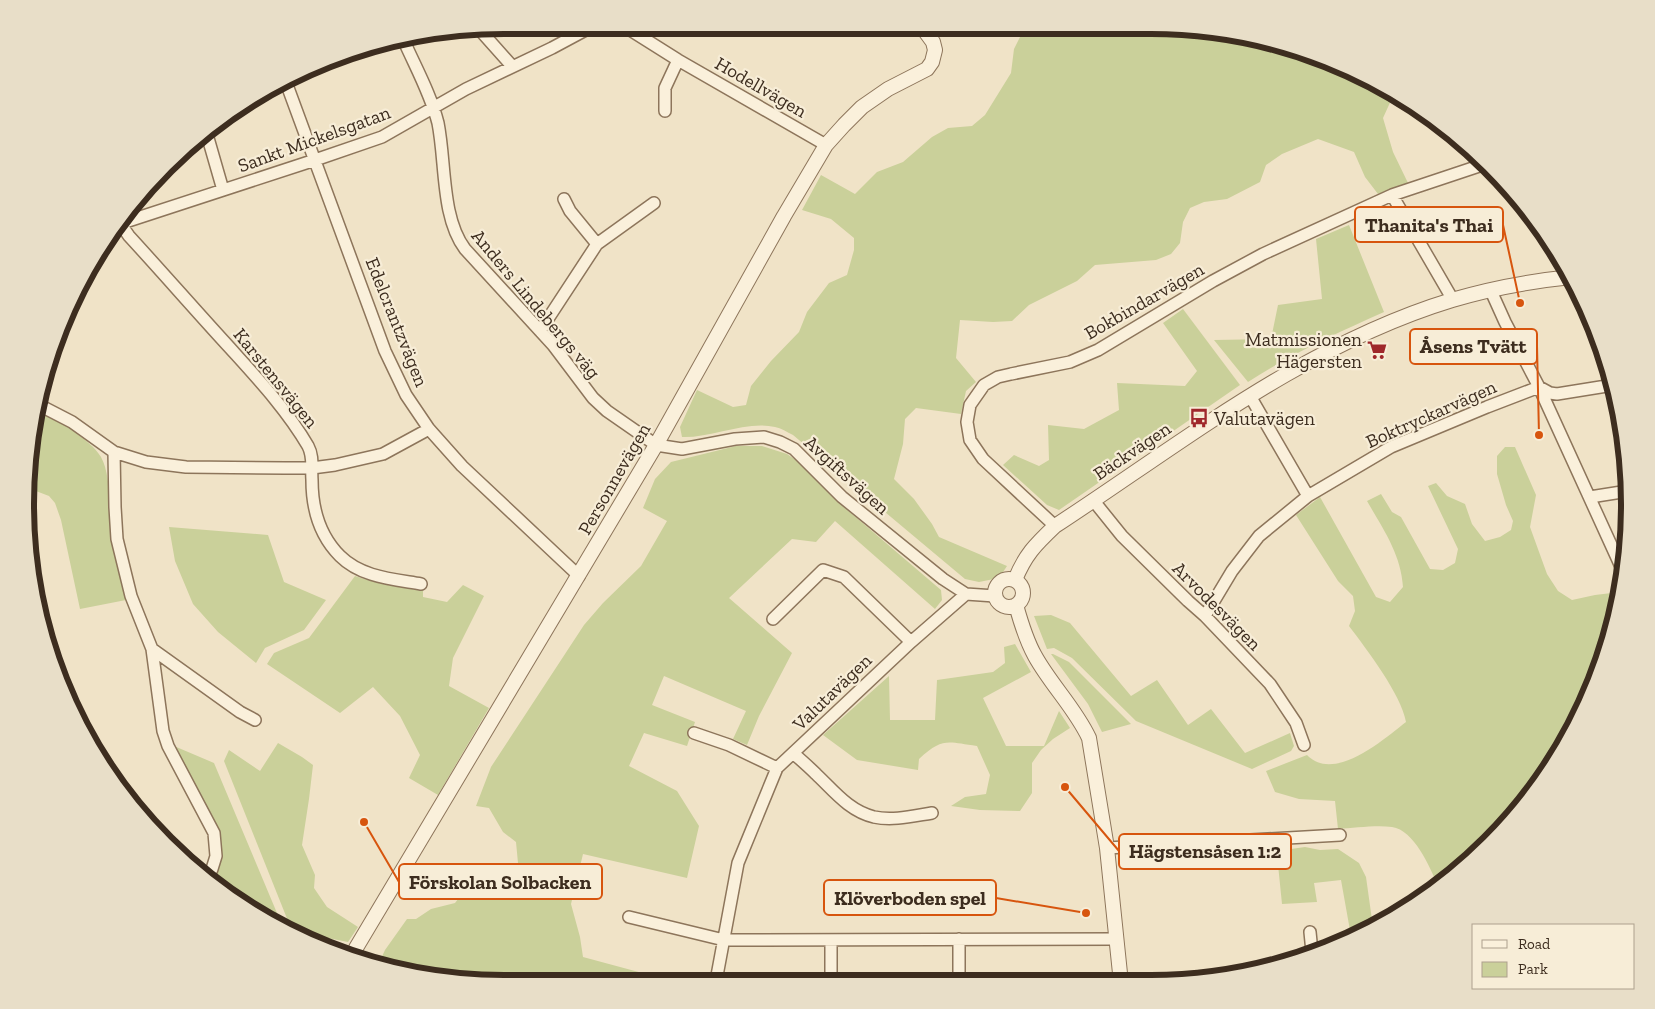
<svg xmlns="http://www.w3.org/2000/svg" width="1655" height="1009" font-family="'Zilla Slab',serif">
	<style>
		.green { fill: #cad09a }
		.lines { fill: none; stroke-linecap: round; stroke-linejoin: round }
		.minor-casing { stroke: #8d755b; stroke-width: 14 }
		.tertiary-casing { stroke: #8d755b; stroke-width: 16 }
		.minor { stroke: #faf0db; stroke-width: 11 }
		.tertiary { stroke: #faf0db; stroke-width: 14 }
		.labels { text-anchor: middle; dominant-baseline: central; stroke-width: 4.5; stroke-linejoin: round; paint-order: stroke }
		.street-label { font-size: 19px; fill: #3d2d1f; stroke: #f7edd7 }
		.poi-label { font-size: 19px; fill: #3d2d1f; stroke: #f7edd7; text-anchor: end }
		.rim { fill: none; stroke: #3d2d1f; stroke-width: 6 }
		.leader { fill: none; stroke: #d7550e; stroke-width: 2 }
		.callout-dot { fill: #d7550e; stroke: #f7edd7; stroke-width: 2 }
		.callout { fill: #f7edd7; stroke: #d7550e; stroke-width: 2 }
		.callout-label { font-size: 20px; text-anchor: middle; font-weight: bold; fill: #3d2d1f }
	</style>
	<rect width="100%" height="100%" fill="#f0e3c7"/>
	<!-- green -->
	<path class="green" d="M1146,29h67l121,32 59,35 -10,22 10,34 15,31 -30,11 -13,-17 -11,-25 -36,-13 -36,15 -16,11 -6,17 -33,17 -23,3 -14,6 -7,14 -3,21 -9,11 -15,6 -61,5 -18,16 -48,24 -17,16 -19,1 -33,-2 -4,38 20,24 -10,9 -5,23 -45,-6 -11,11 -2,25 -9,35 20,20 18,25 7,13 68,29 -8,12 -20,4 -14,-3 -172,-144c-6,-3 -12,-7 -18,-8 -27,-7 -64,11 -93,10l-2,-10 17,-37 36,17 13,-2 5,-19 20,-25 28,-29 8,-20 22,-29 18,-8 7,-25v-12l-23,-19 -29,-9 19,-35 34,19 22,-22 26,-10 29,-25 16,-9 24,-2 13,-11 26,-42 3,-24 6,-12 11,-6 38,5 29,-5h36z
		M1349,225l35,87c-47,21 -93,42 -136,70l-34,-42 57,-1 7,-34 44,-6 -6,-60z
		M1183,309l57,76 -181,125 -12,-5 -44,-40 11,-10 25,11 10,-6 -1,-35 36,4 35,-19 -2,-27 68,3 12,-15 -34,-48z
		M40,412c14,5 25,12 36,21 9,7 19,14 25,24 11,19 9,67 12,91 3,17 9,35 13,52l-46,9 -19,-89 -6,-17 -6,-7 -21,-8z
		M736,446h26l25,8 16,11 35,37 103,88 1,10 -7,9 -100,-88 -19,21 -24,-3 -63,59 63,55 -33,63 -12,29 -14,-6 13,-28 -82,-35 -12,29 43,17 -8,24 -43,-13 -15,33 48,25 22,35 -12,52 -104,-24 -12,50 9,33 3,20 89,24 -230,-1 -63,-17 6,-13 22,-31h9l15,-10 24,-6 20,-26 41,-7 2,-7 -2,-21 -13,-10 -14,-24 -13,-2 15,-39 93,-142 19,-22 38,-37 26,-45 -24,-13 12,-29 16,-17z
		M1505,447h10l21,48 -6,32 17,47 11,17 14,9 23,-5 25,-3 -6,36 -33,88 -50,80 -64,69 -29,21c-8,-19 -24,-56 -46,-59 -16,-2 -38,1 -54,2l-3,-28 -36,-2 -24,-7 -9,-21 41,-16c27,28 76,-15 99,-33 -5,-28 -39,-72 -57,-96l6,-15 -2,-15 -15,-15 -42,-66 24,-18 56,100 14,5 13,-15c-2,-33 -20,-58 -36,-86l14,-7 11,18 9,5 29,52 13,1 12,-7 3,-14 -30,-63 8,-3 11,13 18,8 7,20 13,17 15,-4 11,-7 2,-9 -7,-16 -9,-31v-18z
		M169,527l99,8 16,47 42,18 -22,30 -39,18 -9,15 -38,-31 -25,-28 -18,-43z
		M355,576c23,8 44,12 68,14v7l24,5 16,-17 21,11 -31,62 -4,28 40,22 -51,87 -29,-17 11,-23 -20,-39 -27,-29 -33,26 -73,-49 7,-11 35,-15z
		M1051,615l19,8 61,73 26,-16 31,45 23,-16 34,44 45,-20 4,13 -3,5 -39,18 -116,-48 -64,-63 -18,-10 -7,1 -13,-33z
		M1015,644l16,28 -48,26 23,48h38l15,-35 11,17 -17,11 -12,11 -9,13v30l-12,18 -40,-1 -29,-4 14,-9 21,-3 4,-19 -13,-29c-30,-4 -34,-9 -58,13l-1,11 -61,-10 -34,-25 66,-59 1,44h45l2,-40 56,-8 12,-9 -1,-16z
		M1051,654h2l16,8 62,62 -29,8 -14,-28z
		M278,743l24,14 11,8 -4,34 -7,46 13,30 -1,13 13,19 31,20 -10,15 -56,-11 -68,-170 5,-11 31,21z
		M174,746l40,17 68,162 -71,-42 8,-14 2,-14z
		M1276,845l15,4 14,-2 15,3 18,-1 21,14 7,14 7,50 -22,9 -10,-56 -27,3 3,19 -35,2z"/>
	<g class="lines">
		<defs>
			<path id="minor" d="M624,26l54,34 148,85
				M479,29l33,37
				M404,41c12,27 27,54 34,82 8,40 3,94 27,126l88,96 40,53 14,13 49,34 26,4 53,-10 29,-2 16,5 14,7 48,48 101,82 23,15
				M287,85l98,266 21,44 23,34 33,37 117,110
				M665,111v-23l13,-28
				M206,131l17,59
				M1392,195l61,105
				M564,199l6,12 27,33
				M120,223l9,13c34,37 67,75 101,112 28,31 57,62 78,98 6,11 3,22 4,34 0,28 7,55 28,76 21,21 52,23 81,28
				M119,224l196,-64 67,-23 84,-48 86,-41 41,-22
				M1491,291l14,31 34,65 84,184
				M540,331l57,-87 57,-41
				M1250,396l58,100
				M41,406l31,16 42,30 32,10 40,5 99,1h27l23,-3 48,-11 46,-25
				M114,452l1,55 2,32 14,57 21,53 88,63 15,8
				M1590,497l38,-6
				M1093,500l29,36 66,65 17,15 65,68 26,39 8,22
				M1055,526l-72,-67 -13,-19 -3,-18 3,-17 14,-20 14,-8 13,-3 59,-12 28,-12 115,-69 50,-27 129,-59 93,-31
				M1205,616l27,-45 27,-35 49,-40 83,-49 96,-40 52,-20 11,6 7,1 56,-9
				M773,619l50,-49 21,7 67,65
				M152,649l11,82 5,15 46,87 2,23 -4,13 -5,10
				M694,733l35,12 48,23
				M793,753c8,7 16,14 23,21 18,17 33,37 58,43 19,4 39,-1 58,-4
				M1107,848l233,-13
				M629,917l95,23 393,-1
				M1310,932l2,20
				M959,939v43
				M716,981l22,-118 39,-95 134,-126 55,-48 29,2
				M831,982v-42"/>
			<path id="tertiary" d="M995 593a14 14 0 1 1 28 0a14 14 0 1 1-28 0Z
				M1015,580c10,-25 20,-35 40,-54 127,-83 249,-181 397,-226 37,-11 80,-19 119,-23
				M1016,605c5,18 10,35 19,51 16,29 40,52 54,82l18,110 14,135
				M354,956l2,-8 300,-503 128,-229 42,-71 18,-20 18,-18 26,-18 39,-20 5,-7 3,-12 -2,-8 -11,-15"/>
		</defs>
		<!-- minor casing -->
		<use href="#minor" class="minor-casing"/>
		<!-- tertiary casing -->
		<use href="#tertiary" class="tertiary-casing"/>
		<!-- minor -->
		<use href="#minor" class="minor"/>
		<!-- tertiary -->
		<use href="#tertiary" class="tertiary"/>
	</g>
	<!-- icons -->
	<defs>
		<symbol id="supermarket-bare" viewBox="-9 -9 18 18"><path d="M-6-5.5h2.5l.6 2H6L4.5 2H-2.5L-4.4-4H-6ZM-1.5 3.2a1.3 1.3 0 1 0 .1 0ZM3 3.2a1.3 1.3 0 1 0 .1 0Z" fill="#9f282b" stroke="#f7edd7" stroke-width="2.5" paint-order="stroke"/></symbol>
		<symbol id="bus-bare" viewBox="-9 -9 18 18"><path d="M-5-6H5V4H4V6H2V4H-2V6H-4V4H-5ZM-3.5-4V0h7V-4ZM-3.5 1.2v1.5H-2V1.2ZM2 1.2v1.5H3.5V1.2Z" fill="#9f282b" stroke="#f7edd7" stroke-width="2.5" paint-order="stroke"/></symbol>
	</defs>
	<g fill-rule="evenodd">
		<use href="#supermarket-bare" x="1363" y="336" width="28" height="28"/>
		<use href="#bus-bare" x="1185" y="404" width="28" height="28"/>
	</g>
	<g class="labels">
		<!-- street labels -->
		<g class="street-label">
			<text transform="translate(761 87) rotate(30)">Hodellvägen</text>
			<text transform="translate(314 139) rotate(-20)">Sankt Mickelsgatan</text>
			<text transform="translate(1144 301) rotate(-30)">Bokbindarvägen</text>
			<text transform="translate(536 304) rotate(50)">Anders Lindebergs väg</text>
			<text transform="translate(397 322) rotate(68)">Edelcrantzvägen</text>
			<text transform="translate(276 378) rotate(51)">Karstensvägen</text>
			<text transform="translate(1431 414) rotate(-24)">Boktryckarvägen</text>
			<text transform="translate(1132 451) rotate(-34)">Bäckvägen</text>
			<text transform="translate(847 475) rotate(42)">Avgiftsvägen</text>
			<text transform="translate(614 479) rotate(-60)">Personnevägen</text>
			<text transform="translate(1217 606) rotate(45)">Arvodesvägen</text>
			<text transform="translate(832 692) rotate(-44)">Valutavägen</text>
		</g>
		<!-- poi labels -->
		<g class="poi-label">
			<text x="1362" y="339">Matmissionen<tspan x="1362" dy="22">Hägersten</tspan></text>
			<text x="1214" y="418" text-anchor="start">Valutavägen</text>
		</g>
	</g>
	<!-- crop -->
	<path d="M0 0H1655V1009H0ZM504 34H1151A470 470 0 0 1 1621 504V505A470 470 0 0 1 1151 975H504A470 470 0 0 1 34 505V504A470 470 0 0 1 504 34Z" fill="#e8dec8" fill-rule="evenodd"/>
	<path class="rim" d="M504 34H1151A470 470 0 0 1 1621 504V505A470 470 0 0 1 1151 975H504A470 470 0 0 1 34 505V504A470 470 0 0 1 504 34Z"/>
	<!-- callouts -->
	<path class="leader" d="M1520 303L1503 225M1539 435L1537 346M1065 787L1119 851M364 822L399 882M1086 913L996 898"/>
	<g class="callout-dot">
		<circle cx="1520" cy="303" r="5"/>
		<circle cx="1539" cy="435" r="5"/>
		<circle cx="1065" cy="787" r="5"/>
		<circle cx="364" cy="822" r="5"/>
		<circle cx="1086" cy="913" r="5"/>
	</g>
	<g class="callout">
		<rect x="1355" y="207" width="148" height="35" rx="5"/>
		<rect x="1410" y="329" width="127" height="35" rx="5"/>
		<rect x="1119" y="834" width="172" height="35" rx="5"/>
		<rect x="399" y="864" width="203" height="35" rx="5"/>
		<rect x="824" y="880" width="172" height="35" rx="5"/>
	</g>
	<g class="callout-label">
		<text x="1429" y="232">Thanita's Thai</text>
		<text x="1473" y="353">Åsens Tvätt</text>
		<text x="1205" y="858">Hägstensåsen 1:2</text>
		<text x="500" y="889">Förskolan Solbacken</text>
		<text x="910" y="905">Klöverboden spel</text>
	</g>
	<!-- legend -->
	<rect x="1472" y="924" width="162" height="65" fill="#f7edd7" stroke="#ada08d"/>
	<rect x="1482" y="940" width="25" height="8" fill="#faf0db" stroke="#ada08d"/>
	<text x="1518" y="949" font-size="15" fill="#3d2d1f">Road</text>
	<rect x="1482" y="962" width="25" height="15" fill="#cad09a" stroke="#ada08d"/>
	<text x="1518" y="974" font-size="15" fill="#3d2d1f">Park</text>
</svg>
